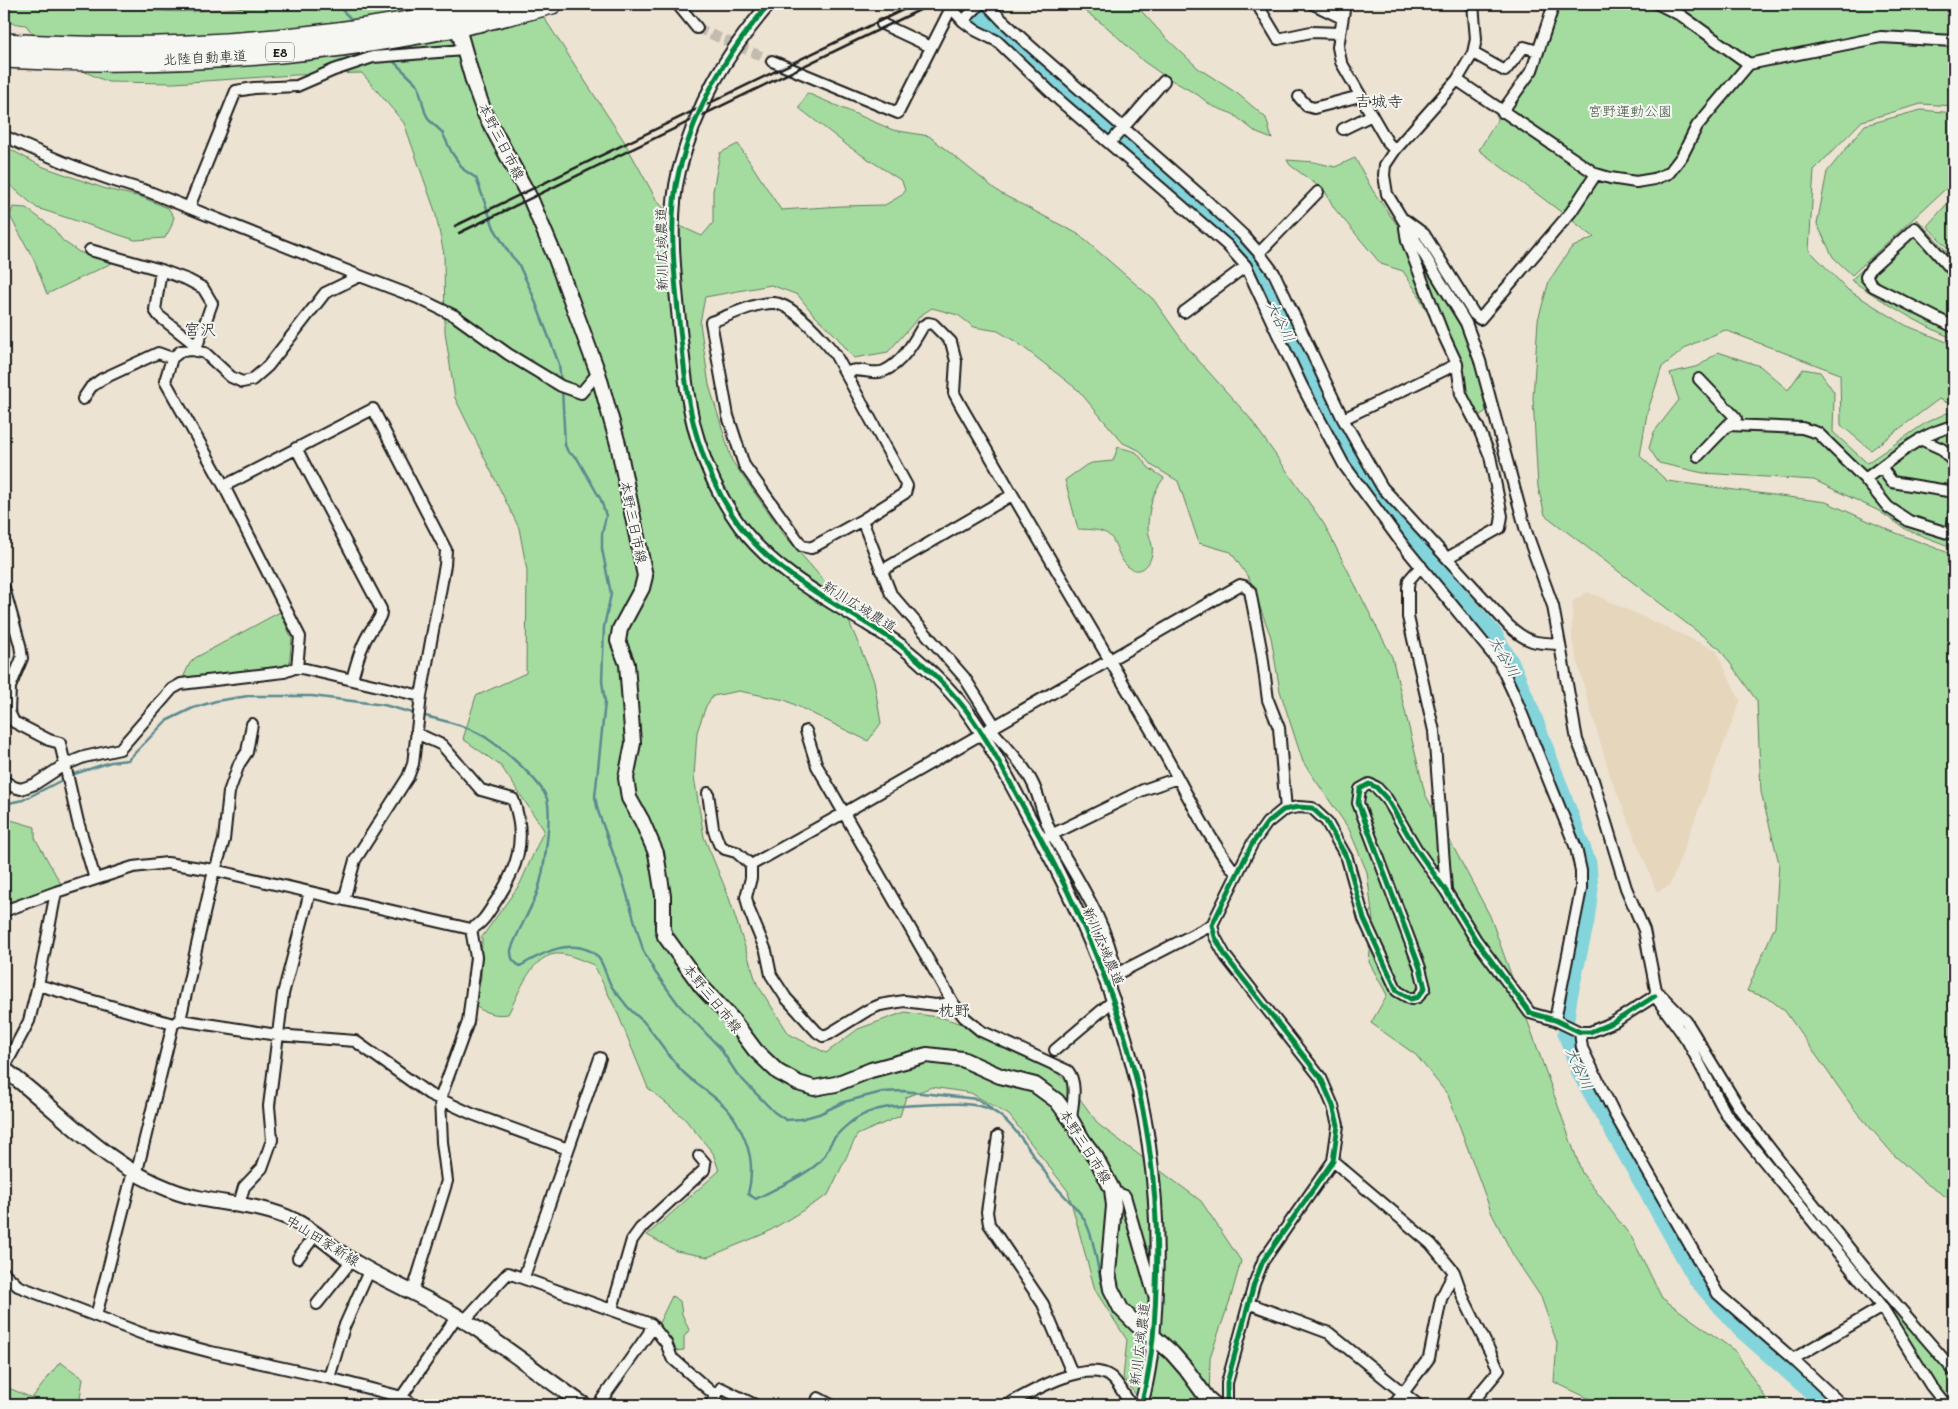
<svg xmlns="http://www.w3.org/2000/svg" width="1958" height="1409" font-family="Mali,'Klee One',sans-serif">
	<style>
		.built { fill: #e5d6bc }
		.green { fill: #a4dca0; stroke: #607c5e }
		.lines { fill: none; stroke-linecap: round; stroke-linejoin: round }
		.stream { stroke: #5a8a8f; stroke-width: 2.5 }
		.river { stroke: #83d4db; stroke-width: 15 }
		.minor-tunnel { stroke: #c2bbae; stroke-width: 10; stroke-dasharray: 10 5; stroke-linecap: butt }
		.minor-casing { stroke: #1c1c1c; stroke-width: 14 }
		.tertiary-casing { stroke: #1c1c1c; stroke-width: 16 }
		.secondary-casing { stroke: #1c1c1c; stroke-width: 18 }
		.motorway-casing { stroke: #1c1c1c; stroke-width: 22 }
		.minor { stroke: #f6f6f2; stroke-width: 10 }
		.tertiary { stroke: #f6f6f2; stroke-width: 12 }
		.secondary { stroke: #f6f6f2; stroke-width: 14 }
		.motorway { stroke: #f6f6f2; stroke-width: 19 }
		.rail { stroke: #1c1c1c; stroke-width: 2.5 }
		.cycleway-casing { stroke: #f6f6f2; stroke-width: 8 }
		.cycleway { stroke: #00873e; stroke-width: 5 }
		.labels { text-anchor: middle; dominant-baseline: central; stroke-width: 4; stroke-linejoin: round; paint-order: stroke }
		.shield { fill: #f6f6f2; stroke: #5d5d5c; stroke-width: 1 }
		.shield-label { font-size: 12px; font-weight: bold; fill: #1c1c1c }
		.street-label { font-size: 14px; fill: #1c1c1c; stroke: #f6f6f2 }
		.park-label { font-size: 14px; fill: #455644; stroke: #f6f6f2 }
		.water-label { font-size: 15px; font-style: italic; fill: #405c5f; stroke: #f6f6f2 }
		.quarter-label { font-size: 16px; fill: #1c1c1c; stroke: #f6f6f2 }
	</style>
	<rect width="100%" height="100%" fill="#ece3d2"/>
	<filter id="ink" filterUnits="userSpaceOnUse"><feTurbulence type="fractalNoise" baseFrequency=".02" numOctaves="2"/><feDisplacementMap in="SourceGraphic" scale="10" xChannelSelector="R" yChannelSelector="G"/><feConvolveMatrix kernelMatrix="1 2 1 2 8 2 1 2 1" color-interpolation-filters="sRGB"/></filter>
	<g filter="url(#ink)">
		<!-- built -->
		<path class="built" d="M1588,592l128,58 24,51 -70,184 -13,7 -46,-114 -25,-84 -14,-55 1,-38z"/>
		<!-- green -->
		<path class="green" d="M4,4h127c18,15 112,4 138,0h263l7,6 85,131 33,60 25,26 20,9 11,-13v-32l7,-38 18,-9 43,66 61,-4 43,-1 17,-10 3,-4 -3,-10 -54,-35 -49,-38 8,-15 86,37 36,6 71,57 78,41 75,65 37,52 59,66 75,107 68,133 33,137 65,122 92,257 50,65 30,60 73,53 35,54h-167l-49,-23 3,-39 -16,-46 -28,-42 -21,-41 -44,-119 -32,-40 -45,-32 16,-28 -18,-33 4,-41 -6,-49 -18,-43 -46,-67 -23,-71 -9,-54 -21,-57 -19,-28 -32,-9 -21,-62 -27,-16 -12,-15 -16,-7 -45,-53 -60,-47 -20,-12 -24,-4 -16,-12 -26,-7 -11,7 -33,37 -34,6 -19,-23 -21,-20 -16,-20 -27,-10 -66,12 -5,26 9,62 23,76 53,75 54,62 35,83 7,42 -13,18 -83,-41 -46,-9 -26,5 -7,10 -9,26 -3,45 10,60 24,58 29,89 32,50 37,19 32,-24 47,-17 38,6 39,12 61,30 26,24 30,41 102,76 40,60 -11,39 -20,57 -1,48h-65l-21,-27 4,-38 -32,-50 -27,-99 -59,-76 -38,-22 -39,-6 -26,10 -6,19 -43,19 -29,60 -62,38 -58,24 -32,-6 -29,-16 72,-64 -6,-18 -29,-35 -36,-30 -30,-74 -24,-49c-9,-3 -22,-10 -33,-11 -29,-3 -42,40 -53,60 -12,2 -24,-1 -34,-9l7,-28 1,-40 38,-53 24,-54 -43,-64 -38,-27 13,-43 50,-23 1,-102 -8,-43 -64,-130 -10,-66 -1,-78 -9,-43 -31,-88 -42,-50 -68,2 -120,8 -66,-1 -59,-26 -23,-31 -22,-3z
			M1075,4h60l29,32 34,32 40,26 28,24 6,21 -15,-6 -24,-19 -21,-8 -14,-11 -32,-18 -23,-16 -36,-34z
			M1554,4h400v102l-33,-2 -59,17 -48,49 -5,80 39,40 57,35 49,20v61l-15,-7 -68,51 -30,-25 -1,-51 -115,-44 -37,16 -26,21 -15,46 -7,43 27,25 159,21 65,29 63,24v647l-30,-20 -30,-27 -40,-46 -69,-98 -17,-13 -21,-7 28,-65 4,-63 -18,-71 -4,-91 -37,-52 -175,-134 -7,-28 -5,-89 5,-78 11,-39 22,-33 23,-11 -115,-87 23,-38 30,-42z
			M1921,110l33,3v68l-102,94 -19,-18 -16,-33 10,-52 38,-47z
			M4,144l2,3 35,19 65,23 35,8 27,11 6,9 -3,10 -6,11 -30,2 -98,-32 -33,-28z
			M1355,158l18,33 49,69 38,65 15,31 11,55 -7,5 -61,-122 -15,-23 -22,-7 -47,-56 -9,-17 -35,-26 -3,-5 27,2 21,5z
			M1954,196v59l-27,-29z
			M13,207l13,1 27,20 10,13 16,11 33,11 -65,31 -13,-34 -24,-44z
			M1917,219l37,40v80c-37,-16 -70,-37 -103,-59z
			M1718,352l42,14 28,24 15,-21 17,3 14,20 -1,40 34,31 60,-41 20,-9 7,2v133l-47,-18 -28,-19 -65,-31 -111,-7 -44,-10 -10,-15 5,-16 25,-32 -9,-27 29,-7z
			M1118,447l18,5 13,16 15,10c-11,13 -16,32 -16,50 0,8 6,17 4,26 -4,18 -19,22 -29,7 -5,-7 -6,-14 -10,-21 -7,-12 -23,-10 -35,-11l-13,-49 20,-14 7,-3 21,-2z
			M280,612l12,27 -3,26 -107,15 8,-17 5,-5z
			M4,818l31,9v11l26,46 -57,24z
			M672,1296l8,5 2,13 7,16 -5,7v13l-10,1 -16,-26z
			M1893,1308l61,70v27h-16l-57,-92z
			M60,1362l23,16 -3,21 2,6h-78v-19l28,12z"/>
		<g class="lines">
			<!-- stream -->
			<path class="stream" d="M340,4l2,6 11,11
				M391,59l27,26 7,27 4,8 13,12 10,21 12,17 12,8 18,50 15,25 9,10 14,30 27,71 2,19
				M562,389l3,56 3,7 9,6 24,42 5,16 -4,18v15l9,45 -7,33 -2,54 3,21 -10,95 3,14 25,70 20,69 12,22 24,33 41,43 17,26 37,38 12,8 15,-1 18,-5 25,-12 38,-10 21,-1 74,8 9,5 7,7
				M421,715c18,5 38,8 55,17 18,8 66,49 71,67 5,18 -3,73 -9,91 -7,21 -20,39 -27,60 0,8 1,11 9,16 19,-11 45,-26 68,-16 16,6 16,24 24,37 4,6 10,12 14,18 5,6 11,11 17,16 14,16 25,35 40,51 17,17 41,28 53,49 14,25 19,45 12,73l8,5c16,-9 55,-26 65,-39 6,-6 8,-16 14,-23 6,-7 17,-17 26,-21 17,-10 40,-10 59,-11 22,-1 44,-3 64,2 28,8 51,53 68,75 10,13 24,23 32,37 15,27 11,63 29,90
				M71,775l40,-13 17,-2 38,-39 27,-13 23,-7 32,-5h64l72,9 32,9
				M4,804l19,-4 41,-21"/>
			<!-- river -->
			<path class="river" d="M965,4l260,231 28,30 99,196 32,46 111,127 18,31 22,53 54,145 2,26 -4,32 -17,76 -5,36 14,40 117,207 44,50 85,75"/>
			<!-- minor-tunnel -->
			<path class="minor-tunnel" d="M697,28l75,33"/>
			<defs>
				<path id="minor" d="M948,4l15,17 12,9 22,11 62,59 168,145 19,21 56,120 42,79 59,80 96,117 14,30 63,156 5,23v18l-26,131
					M987,4l15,16 27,25 178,156 36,34 16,18 15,20 69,146 39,68 127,139c19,17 26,17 51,18
					M1257,4l21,35 33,-7 29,1
					M1313,4l29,14
					M1345,4l-7,43 3,15 47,81 7,7
					M1473,4l3,35 -3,14 -16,27 -62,70 -10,15 -1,10 3,19 79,129 14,38 46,170 27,75 24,134 16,40 33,108 18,42 12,60 -1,6 32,44 39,74 156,193 49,79 15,19
					M1658,4l24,12 67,48
					M679,6l18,22
					M963,21l17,-17
					M882,24l49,23
					M1473,53l32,18 19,-24 14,4
					M772,61l126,52 53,-105
					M1457,80l139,94 14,4 26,4 18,-3 15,-6 13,-17 15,-30 52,-62 132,-27 73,4
					M1299,97l8,9 7,2 46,-12
					M1502,112l30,-42 22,-66
					M1343,129l29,-14
					M4,136c47,22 93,41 143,55l213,85 58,22 37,18 53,38 53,32 20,7 17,-20
					M1110,143l54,-62
					M189,207l47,-116 18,-3 43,-2 37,-16 39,-13 91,-7
					M1405,220l19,14 50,80 6,5 91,-107 25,-38
					M1405,228l2,13 36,93 14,30 4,30 17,33 12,29 12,60 -2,12 -53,30
					M90,250l71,20 -6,40 4,6 38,30 -1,5
					M1259,253l59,-61
					M161,270l27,10 15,8 9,15 -15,43
					M1954,272l-39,-44 -44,40 -5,9 7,9 81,41
					M1184,312l62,-46
					M846,374c9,-9 27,2 38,-3 18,-8 30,-29 39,-45l5,-3 5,1 18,18 5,19 -2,32 7,13c63,109 127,218 191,326 29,48 51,100 85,143
					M1699,379l37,39 -8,7
					M83,399l8,-12 11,-8 56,-26 14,5
					M1343,419l114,-55
					M1920,439l22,10 12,14
					M296,448l85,161c1,9 -5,13 -10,21 -10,15 -14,32 -19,49
					M1698,456l30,-31 74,3 16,5 47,46 23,28 21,14 45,14
					M1881,467l11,15 62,10
					M1865,479c28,-20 55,-46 89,-53
					M224,486l149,-77 73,141 -1,15 -24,131 -8,68 -5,13 -53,83 -11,40
					M862,520l43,-27 2,-7 -72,-132c-12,-15 -42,-50 -61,-51 -19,-1 -45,13 -63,19l17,94 16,49 58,81 9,2 51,-28 29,74 73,83 31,49
					M1952,535l2,-21
					M1421,566l-12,14 -1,8v29l26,114 12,159
					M881,571l131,-76
					M4,588l16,57 2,13 -12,29 -1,25 5,10 35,18 11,3 18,79 17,57
					M297,667l3,-30 -76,-151 -59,-105 7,-23 9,-7 11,-1 13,3 26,24 11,5 10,-2 16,-14 57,-73 35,-17
					M990,728c16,19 34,36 44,58 7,16 10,35 19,50 27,48 52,83 64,138
					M806,731l11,35 136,237 11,14 17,14 87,40c10,13 4,34 3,49
					M4,781l10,6 7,2 14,-5 29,-19 20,-8 36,-8 52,-60 9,-5 103,-12 13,-5 124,29
					M708,793l5,35 6,16 6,5 11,3 15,13
					M1047,837l96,-47 35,-12
					M4,911l52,-19 77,-25 34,-4 47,7 257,59c11,-5 16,-14 23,-25 23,-34 34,-64 19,-105l-32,-9 -39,-45 -26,-12
					M1111,977l101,-52
					M38,985l135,39 7,-4 97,15 78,6 74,53 43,20 96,35
					M1656,990l30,31 55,90 47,61 76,95 90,104
					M953,1003l-18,2 -31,-4 -24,4 -12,5 -39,24 -6,2 -6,-4 -31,-34 -15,-23 -5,-24 -17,-41 -3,-13 5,-19v-13l93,-52 396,-228 4,1 6,5 12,63 6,46 11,28 7,82
					M180,1020l34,-150 3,-6 7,-24 5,-48 10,-28 8,-12 5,-28
					M1580,1032l2,16 32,65 104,181 75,65 89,-52
					M1055,1050l59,-50
					M4,1068l25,-47 9,-36 18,-93
					M998,1136l-11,76 2,12 54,80 29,69
					M1333,1161l98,83 23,28 9,25 36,73 -29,35
					M1112,1191l13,5 28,97
					M239,1204l5,-17 18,-19 10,-28 -3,-34 14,-112 27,-102
					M298,1258l18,-24
					M4,1273l14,13 125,48 68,18 118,26 73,19 12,8
					M524,1277l76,-219
					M413,1291l34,-110 -5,-39 -2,-43 28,-77 8,-65 -5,-28
					M1248,1303l81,30 89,72
					M317,1304l35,-44
					M612,1309l20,-69 8,-11 64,-59 1,-7 -6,-7
					M96,1316l37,-144 5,-5 35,-143
					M464,1321l44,-48 143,51 -2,9 -51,72
					M651,1324l15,19 6,15 44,38
					M1793,1359l49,46
					M329,1378l15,-51 26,-58
					M396,1405l61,-89
					M710,1405l11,-17 34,17
					M816,1405l2,-7 13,7
					M1007,1405c22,-12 80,-47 104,-28 7,5 15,21 20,28
					M1227,1405v-22l27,-99 9,-23 70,-100 5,-36 -5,-19 -12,-28 -95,-121 -11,-20 -3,-12 40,-81 15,-21 16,-13 15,-3 14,1 14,13 21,37 17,61 33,72 14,8 7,-2 7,-9 -5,-20 -62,-165 2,-14 9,-5 7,3 11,12 30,51 29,41 30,49 54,73 25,7 25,12h10l24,-10 41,-26
					M1394,1405l35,-47 12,-59 13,-27"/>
				<path id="tertiary" d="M769,4c-45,53 -72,99 -90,167 -12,48 -4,110 1,159 4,36 7,75 18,110 9,30 24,61 42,86 32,43 81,70 126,97 11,7 23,14 34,22 20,16 41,35 58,55 27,32 46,72 66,108 86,153 140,301 132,479 -1,40 -4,79 -15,118"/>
				<path id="secondary" d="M460,35l14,49 11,30 46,86 25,59 42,114 20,71 27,132 -3,12 -22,41 -2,12 9,23 6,79 -7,35 3,20 13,23 14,32 7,43v33l2,7 36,50 30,32 24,32 23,22 20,11 16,5 22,-4 35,-14 56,-15 35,4 38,17 35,9 22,16 14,19 13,22 12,16 16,31 2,17 -6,67 3,16 10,20 16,16 17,12 18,16 14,16 21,29 8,7
					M4,1069c55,41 101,96 167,121 40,16 85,11 124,31 19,9 34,25 53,37 34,22 74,37 109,58 44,27 85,60 127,89"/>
				<path id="motorway" d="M4,43c162,10 328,-2 487,-39
					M4,58c182,11 371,-6 548,-54"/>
			</defs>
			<!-- minor casing -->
			<use href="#minor" class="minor-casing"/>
			<!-- tertiary casing -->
			<use href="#tertiary" class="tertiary-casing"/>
			<!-- secondary casing -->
			<use href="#secondary" class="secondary-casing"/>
			<!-- motorway casing -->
			<use href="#motorway" class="motorway-casing"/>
			<!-- minor -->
			<use href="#minor" class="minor"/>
			<!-- tertiary -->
			<use href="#tertiary" class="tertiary"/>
			<!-- secondary -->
			<use href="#secondary" class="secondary"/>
			<!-- motorway -->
			<use href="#motorway" class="motorway"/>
			<!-- rail -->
			<path class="rail" d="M455,226l460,-222
				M459,233l473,-229"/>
			<defs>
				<path id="cycleway" d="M769,4c-45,53 -72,99 -90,167 -12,48 -4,110 1,159 4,36 7,75 18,110 9,30 24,61 42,86 32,43 81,70 126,97 11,7 23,14 34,22 20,16 41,35 58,55 27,32 46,72 66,108 86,153 140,301 132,479 -1,40 -4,79 -15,118
					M1227,1405v-22l27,-99 9,-23 70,-100 5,-36 -5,-19 -12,-28 -95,-121 -11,-20 -3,-12 40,-81 15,-21 16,-13 15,-3 14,1 14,13 21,37 17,61 33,72 14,8 7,-2 7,-9 -5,-20 -62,-165 2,-14 9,-5 7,3 11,12 30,51 29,41 30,49 54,73 25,7 25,12h10l24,-10 41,-26"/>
			</defs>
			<!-- cycleway casing -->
			<use href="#cycleway" class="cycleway-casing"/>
			<!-- cycleway -->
			<use href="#cycleway" class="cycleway"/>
		</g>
	</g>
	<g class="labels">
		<!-- shield labels -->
		<rect class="shield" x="266" y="42.5" width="28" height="19" rx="4"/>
		<g class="shield-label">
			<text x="280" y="52">E8</text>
		</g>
		<!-- street labels -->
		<g class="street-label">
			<text transform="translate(205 57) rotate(-3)">北陸自動車道</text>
			<text transform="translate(502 141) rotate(63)">本野三日市線</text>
			<text transform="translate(661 249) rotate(-91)">新川広域農道</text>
			<text transform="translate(634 522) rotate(78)">本野三日市線</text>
			<text transform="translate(860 606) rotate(32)">新川広域農道</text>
			<text transform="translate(1104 946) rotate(67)">新川広域農道</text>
			<text transform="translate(713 998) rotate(51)">本野三日市線</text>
			<text transform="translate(1086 1146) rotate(58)">本野三日市線</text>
			<text transform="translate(323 1240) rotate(32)">中山田家新線</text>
			<text transform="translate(1139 1344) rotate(-83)">新川広域農道</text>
		</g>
		<!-- park labels -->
		<g class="park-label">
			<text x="1630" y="110">宮野運動公園</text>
		</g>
		<!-- water labels -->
		<g class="water-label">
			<text transform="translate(1281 321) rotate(63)">大谷川</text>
			<text transform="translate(1505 656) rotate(61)">大谷川</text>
			<text transform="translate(1580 1068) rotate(66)">大谷川</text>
		</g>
		<!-- quarter labels -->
		<g class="quarter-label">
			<text x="1379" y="100">吉城寺</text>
			<text x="200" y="328">宮沢</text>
			<text x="954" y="1009">枕野</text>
		</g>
	</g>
	<!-- margin -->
	<rect width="1958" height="1409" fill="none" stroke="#f6f6f2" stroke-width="20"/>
	<rect x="10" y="10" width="1938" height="1389" fill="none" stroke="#1c1c1c" stroke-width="2" filter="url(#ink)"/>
</svg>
